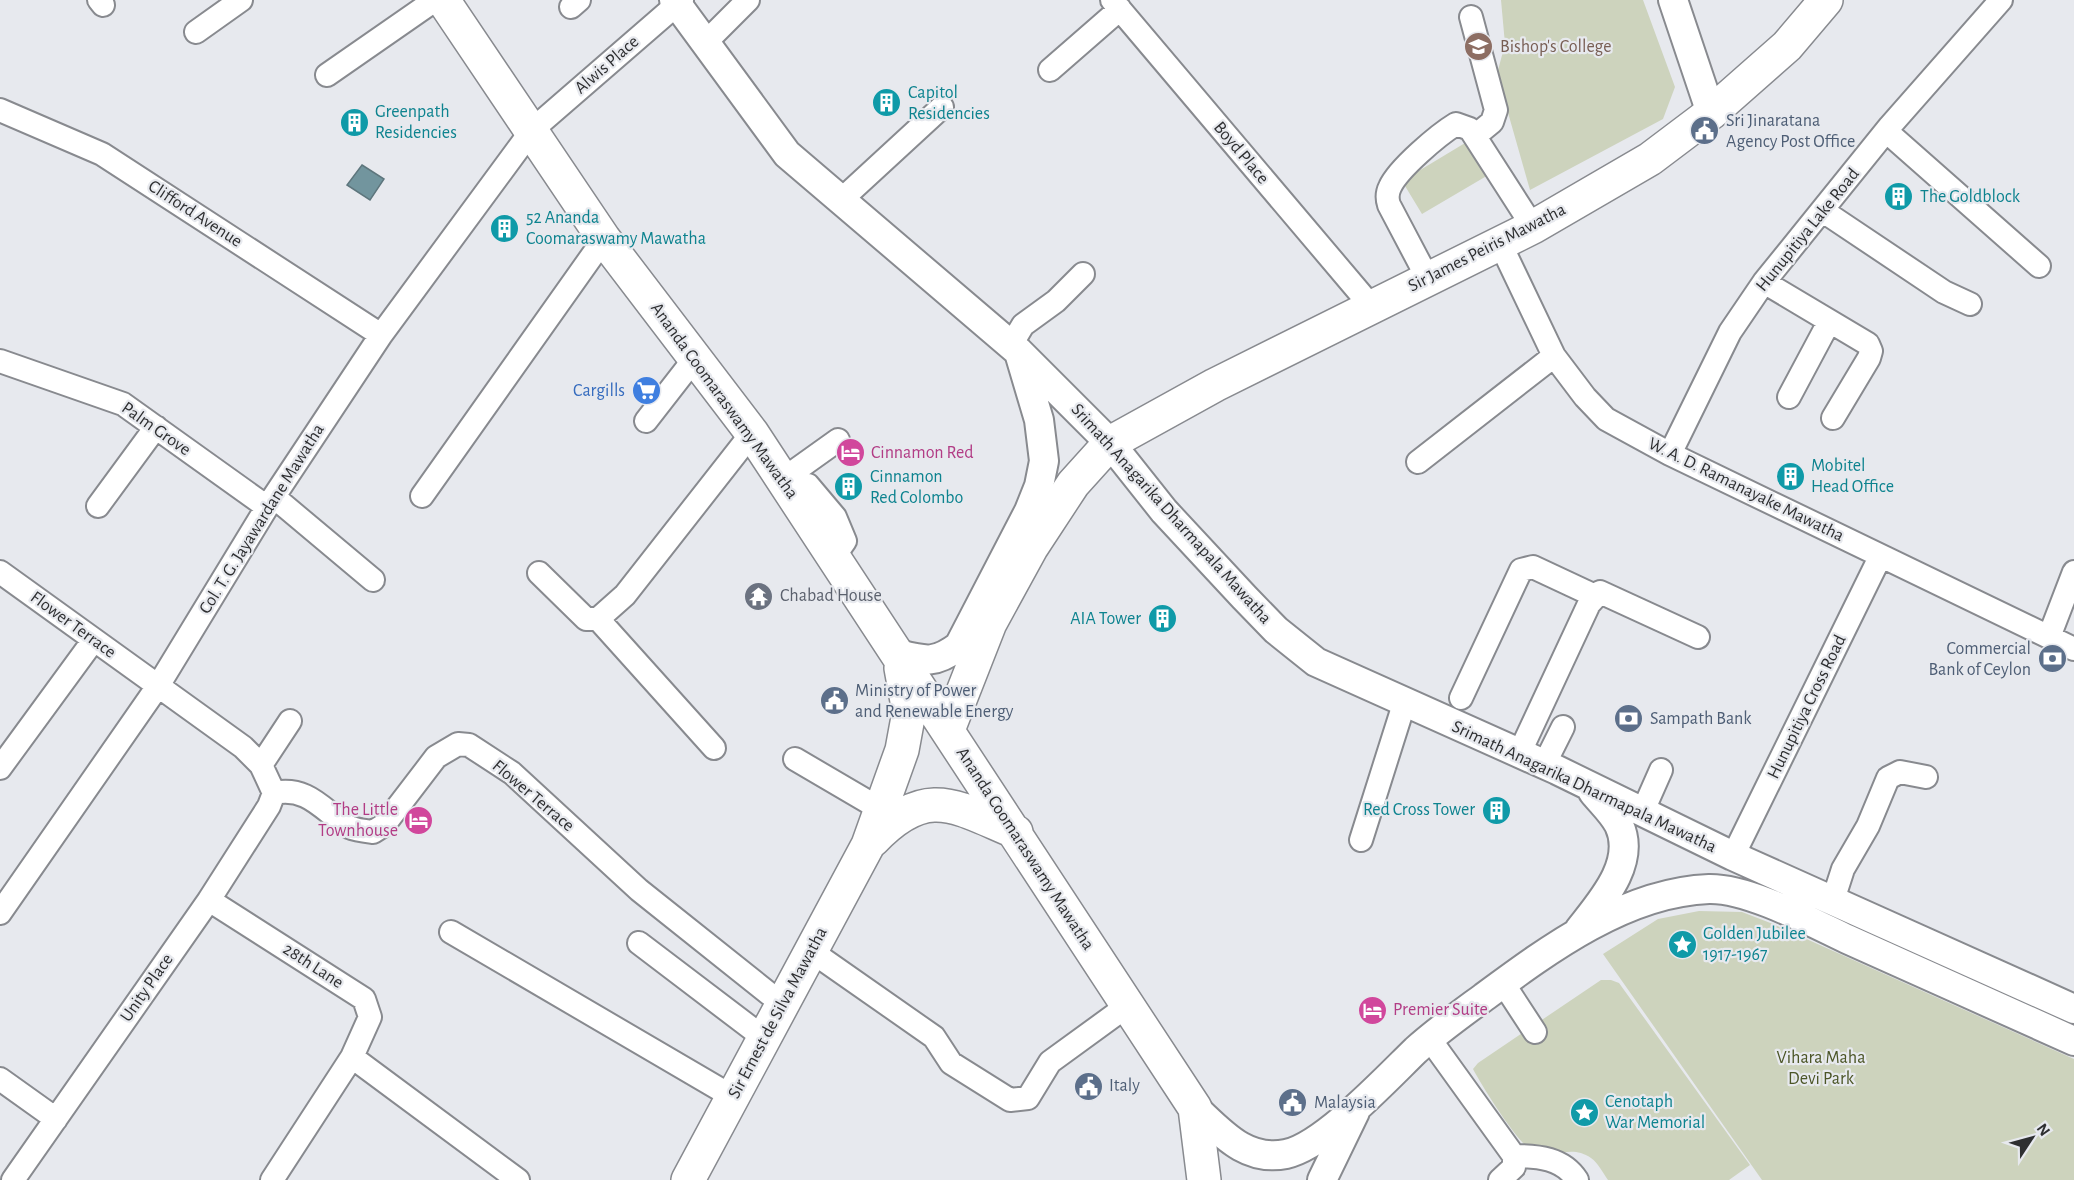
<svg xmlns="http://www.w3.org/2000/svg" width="2074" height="1180" font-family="'Alegreya Sans',sans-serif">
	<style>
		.green { fill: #cdd3bd }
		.water { fill: #72959e; stroke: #5e767d; stroke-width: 1.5 }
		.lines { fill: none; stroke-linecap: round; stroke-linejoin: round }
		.minor-casing { stroke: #888a8f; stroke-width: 26 }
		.major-casing { stroke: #888a8f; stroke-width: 32 }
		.highway-casing { stroke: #888a8f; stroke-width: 36 }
		.minor { stroke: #fff; stroke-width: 22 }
		.major { stroke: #fff; stroke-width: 28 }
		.highway { stroke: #fff; stroke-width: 33 }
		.labels { text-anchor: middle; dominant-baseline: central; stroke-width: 4.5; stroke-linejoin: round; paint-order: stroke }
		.education-label { font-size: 18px; fill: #785e54; stroke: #e7e9ee; text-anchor: start }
		.street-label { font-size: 18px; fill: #2e2f31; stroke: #e7e9ee }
		.culture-label { font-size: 18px; fill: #0d838f; stroke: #e7e9ee; text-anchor: start }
		.service-label { font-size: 18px; fill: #4e5e75; stroke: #e7e9ee; text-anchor: start }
		.shop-label { font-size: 18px; fill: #366cbe; stroke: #e7e9ee; text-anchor: end }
		.hotel-label { font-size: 18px; fill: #b23c85; stroke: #e7e9ee; text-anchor: start }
		.worship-label { font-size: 18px; fill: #5b616d; stroke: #e7e9ee; text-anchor: start }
		.park-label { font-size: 18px; fill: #4b5526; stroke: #e7e9ee }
	</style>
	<rect width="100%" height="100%" fill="#e7e9ee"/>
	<!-- green -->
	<path class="green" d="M1501,0h142l32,87 -12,32 -133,71 -33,-116 8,-30z
		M1470,140l20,34 -68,40 -20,-33z
		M1699,911l43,1 31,12 301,135v121h-312l-159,-226 55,-35z
		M1601,980h10l8,3 131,182 -21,15h-121c-5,-7 -10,-17 -17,-22 -23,-16 -42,5 -58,-6 -16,-10 -50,-64 -60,-83l5,-6z"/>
	<!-- water -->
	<path class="water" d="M362,165l22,14 -14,21 -23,-15z"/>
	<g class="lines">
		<defs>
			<path id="minor" d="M99,0l4,5
				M1112,0l259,306
				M571,7l8,-7
				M1471,17l25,93 -4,12 -17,14
				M196,32l45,-32
				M705,43l43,-43
				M1050,70l70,-61
				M327,75l108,-75
				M0,110l102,44 279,181
				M1886,131l153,135
				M841,200l101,-93
				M1823,211l121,81 26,12
				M1500,243l54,113 31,41 21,22 64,35 404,195
				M1428,279l-39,-74c-2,-6 -2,-12 1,-18 8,-18 48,-52 66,-63l14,5 63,98
				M1764,282l104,62 3,7 -2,7 -36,60
				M1011,345l12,-20 33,-24 27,-27
				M0,361l123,43 144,103
				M1789,397l40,-75
				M646,421l49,-63
				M1670,454l60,-122 34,-50 126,-156 111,-126
				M1418,462l136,-106
				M782,480l56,-40
				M790,489l8,-5 10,1 27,32 10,24 -12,17
				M422,496l182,-257
				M274,497l99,83
				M98,506l58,-79
				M0,572l243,175 18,18 13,28
				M539,573l47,46h12l27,-24 127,-162
				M598,619l116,129
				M2049,637l25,-65
				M1461,698l60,-128 12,-3 62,29
				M1519,754l70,-150 11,-12 98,45
				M795,759l87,51
				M261,765l29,-44
				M1544,765l19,-38
				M0,768l93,-127
				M274,793c35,-7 49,18 75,34 7,3 16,4 24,5l11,-7 52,-68 22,-13 11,1 43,28 127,117 143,114
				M1642,813l19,-43
				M1361,840l43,-136
				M1733,856l147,-299
				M209,900l155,99 6,18 -18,40 -80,123
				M1833,900l10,-31 25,-43 20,-48 12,-6 26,5
				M0,913l158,-227 109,-179 114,-172 151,-205 150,-130
				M451,932l282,165
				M639,943l125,95
				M811,951l123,86 17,26 59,37 18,-2 22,-36 77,-56
				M1503,983l32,49
				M1429,1038l85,118c24,0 49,2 63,24
				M352,1057l166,123
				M0,1079l56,40
				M13,1180l196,-280 60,-94 5,-13
				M1500,1180l14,-13v-11"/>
			<path id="major" d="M674,0l113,154 232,198 91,91 54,68 80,86 32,33 40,32 241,108 176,86 341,153
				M1673,0l38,113
				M898,654c28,7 37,10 61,-8l70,-135 10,-25 5,-25 -5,-41 -19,-64
				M1579,930c21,-27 58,-67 40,-105 -6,-12 -18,-23 -26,-33
				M1195,1108c27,25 51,54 91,46 38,-8 101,-76 130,-104 21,-19 45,-36 68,-53 65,-48 142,-105 225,-108 39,-1 102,33 138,50 76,34 151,68 227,102
				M1322,1180l33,-68"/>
			<path id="highway" d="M443,0l161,239 148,194 443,675 9,72
				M948,730l42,-107 41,-75 42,-64 37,-41 105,-58 318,-158 117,-68 61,-46 76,-67 39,-46
				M873,840c54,-56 81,-34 143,-8
				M688,1180l180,-335 34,-95 7,-38 -8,-44"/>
		</defs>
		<!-- minor casing -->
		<use href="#minor" class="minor-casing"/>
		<!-- major casing -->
		<use href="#major" class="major-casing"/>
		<!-- highway casing -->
		<use href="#highway" class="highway-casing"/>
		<!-- minor -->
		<use href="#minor" class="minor"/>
		<!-- major -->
		<use href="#major" class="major"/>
		<!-- highway -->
		<use href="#highway" class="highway"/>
	</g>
	<!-- icons -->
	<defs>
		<symbol id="school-disc" viewBox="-11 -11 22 22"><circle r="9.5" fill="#8d6e63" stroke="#e7e9ee"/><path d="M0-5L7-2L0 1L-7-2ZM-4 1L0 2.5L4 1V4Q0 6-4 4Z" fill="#fff"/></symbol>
		<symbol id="building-disc" viewBox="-11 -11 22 22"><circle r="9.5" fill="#0f9aa8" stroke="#e7e9ee"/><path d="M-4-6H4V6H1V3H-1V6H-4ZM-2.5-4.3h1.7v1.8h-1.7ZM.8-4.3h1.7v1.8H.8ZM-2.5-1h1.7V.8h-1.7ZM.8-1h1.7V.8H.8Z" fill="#fff"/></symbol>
		<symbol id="civic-disc" viewBox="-11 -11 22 22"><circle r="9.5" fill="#5c6f8a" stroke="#e7e9ee"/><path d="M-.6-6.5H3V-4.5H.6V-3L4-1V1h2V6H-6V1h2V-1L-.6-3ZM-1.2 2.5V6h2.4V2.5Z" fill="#fff"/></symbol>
		<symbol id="supermarket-disc" viewBox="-11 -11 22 22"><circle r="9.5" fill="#3f7fe0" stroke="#e7e9ee"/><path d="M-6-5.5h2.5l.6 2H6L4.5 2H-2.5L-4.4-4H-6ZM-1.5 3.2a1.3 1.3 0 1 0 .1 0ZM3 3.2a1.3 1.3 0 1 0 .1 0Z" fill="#fff"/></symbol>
		<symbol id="hotel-disc" viewBox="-11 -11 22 22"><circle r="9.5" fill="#d1479c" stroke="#e7e9ee"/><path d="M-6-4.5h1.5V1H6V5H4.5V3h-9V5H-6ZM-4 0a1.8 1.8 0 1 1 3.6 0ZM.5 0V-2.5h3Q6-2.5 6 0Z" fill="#fff"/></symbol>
		<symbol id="temple-disc" viewBox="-11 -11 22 22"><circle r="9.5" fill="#6b7280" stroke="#e7e9ee"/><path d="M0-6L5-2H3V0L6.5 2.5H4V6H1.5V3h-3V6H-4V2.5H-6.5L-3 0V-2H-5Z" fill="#fff"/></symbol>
		<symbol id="bank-disc" viewBox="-11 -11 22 22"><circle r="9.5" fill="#5c6f8a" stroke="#e7e9ee"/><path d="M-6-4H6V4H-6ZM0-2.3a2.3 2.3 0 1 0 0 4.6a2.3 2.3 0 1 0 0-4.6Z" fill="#fff"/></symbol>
		<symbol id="sight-disc" viewBox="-11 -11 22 22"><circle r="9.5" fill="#0f9aa8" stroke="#e7e9ee"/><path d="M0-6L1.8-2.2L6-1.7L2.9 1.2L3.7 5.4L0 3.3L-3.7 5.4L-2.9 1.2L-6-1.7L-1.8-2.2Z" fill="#fff"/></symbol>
	</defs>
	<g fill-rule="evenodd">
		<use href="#school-disc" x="1462" y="30" width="33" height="33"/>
		<use href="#building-disc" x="870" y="86" width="33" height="33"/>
		<use href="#building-disc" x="338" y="106" width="33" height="33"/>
		<use href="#civic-disc" x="1688" y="114" width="33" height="33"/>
		<use href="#building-disc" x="1882" y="180" width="33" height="33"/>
		<use href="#building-disc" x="488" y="212" width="33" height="33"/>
		<use href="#supermarket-disc" x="630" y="374" width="33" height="33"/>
		<use href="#hotel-disc" x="834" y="436" width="33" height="33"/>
		<use href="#building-disc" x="1774" y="460" width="33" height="33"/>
		<use href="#building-disc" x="832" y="470" width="33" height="33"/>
		<use href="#temple-disc" x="742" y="580" width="33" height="33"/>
		<use href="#building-disc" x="1146" y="602" width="33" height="33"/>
		<use href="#bank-disc" x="2036" y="642" width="33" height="33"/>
		<use href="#civic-disc" x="818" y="684" width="33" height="33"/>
		<use href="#bank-disc" x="1612" y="702" width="33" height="33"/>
		<use href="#building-disc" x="1480" y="794" width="33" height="33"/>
		<use href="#hotel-disc" x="402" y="804" width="33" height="33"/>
		<use href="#sight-disc" x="1666" y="928" width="33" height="33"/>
		<use href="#hotel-disc" x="1356" y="994" width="33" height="33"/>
		<use href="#civic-disc" x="1072" y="1070" width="33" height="33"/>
		<use href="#civic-disc" x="1276" y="1086" width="33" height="33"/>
		<use href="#sight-disc" x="1568" y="1096" width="33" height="33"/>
	</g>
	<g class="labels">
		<!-- education labels -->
		<g class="education-label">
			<text x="1500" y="47">Bishop's College</text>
		</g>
		<!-- street labels -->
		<g class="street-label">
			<text transform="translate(607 65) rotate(-41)">Alwis Place</text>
			<text transform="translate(1241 153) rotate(50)">Boyd Place</text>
			<text transform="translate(195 214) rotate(33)">Clifford Avenue</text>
			<text transform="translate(1808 230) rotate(-51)">Hunupitiya Lake Road</text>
			<text transform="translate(1487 248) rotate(-27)">Sir James Peiris Mawatha</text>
			<text transform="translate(724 401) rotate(54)">Ananda Coomaraswamy Mawatha</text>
			<text transform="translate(156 429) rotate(35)">Palm Grove</text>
			<text transform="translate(1746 490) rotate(26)">W. A. D. Ramanayake Mawatha</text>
			<text transform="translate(1171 514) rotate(48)">Srimath Anagarika Dharmapala Mawatha</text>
			<text transform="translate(262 519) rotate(-58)">Col. T. G. Jayawardane Mawatha</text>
			<text transform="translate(73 625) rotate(36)">Flower Terrace</text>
			<text transform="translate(1807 707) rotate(-64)">Hunupitiya Cross Road</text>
			<text transform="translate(1584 787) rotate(25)">Srimath Anagarika Dharmapala Mawatha</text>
			<text transform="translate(533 796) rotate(40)">Flower Terrace</text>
			<text transform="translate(1025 849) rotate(57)">Ananda Coomaraswamy Mawatha</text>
			<text transform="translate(313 966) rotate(33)">28th Lane</text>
			<text transform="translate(147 988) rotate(-55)">Unity Place</text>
			<text transform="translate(778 1013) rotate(-62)">Sir Ernest de Silva Mawatha</text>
		</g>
		<!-- culture labels -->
		<g class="culture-label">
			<text x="908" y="93">Capitol<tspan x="908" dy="21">Residencies</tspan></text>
			<text x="375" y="112">Greenpath<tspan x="375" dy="21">Residencies</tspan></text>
			<text x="1920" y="197">The Goldblock</text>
			<text x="526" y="218">52 Ananda<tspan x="526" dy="21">Coomaraswamy Mawatha</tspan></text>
			<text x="1811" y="466">Mobitel<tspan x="1811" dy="21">Head Office</tspan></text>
			<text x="870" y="477">Cinnamon<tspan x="870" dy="21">Red Colombo</tspan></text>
			<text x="1141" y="619" text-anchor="end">AIA Tower</text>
			<text x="1475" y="810" text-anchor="end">Red Cross Tower</text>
			<text x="1703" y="934">Golden Jubilee<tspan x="1703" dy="21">1917-1967</tspan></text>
			<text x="1605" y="1102">Cenotaph<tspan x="1605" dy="21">War Memorial</tspan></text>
		</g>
		<!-- service labels -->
		<g class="service-label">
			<text x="1726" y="121">Sri Jinaratana<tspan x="1726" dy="21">Agency Post Office</tspan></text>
			<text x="2031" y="649" text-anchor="end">Commercial<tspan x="2031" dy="21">Bank of Ceylon</tspan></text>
			<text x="855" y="691">Ministry of Power<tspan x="855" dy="21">and Renewable Energy</tspan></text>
			<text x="1650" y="719">Sampath Bank</text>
			<text x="1109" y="1086">Italy</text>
			<text x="1314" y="1103">Malaysia</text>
		</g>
		<!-- shop labels -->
		<g class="shop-label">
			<text x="625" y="391">Cargills</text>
		</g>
		<!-- hotel labels -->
		<g class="hotel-label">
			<text x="871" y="453">Cinnamon Red</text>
			<text x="398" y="810" text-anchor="end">The Little<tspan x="398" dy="21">Townhouse</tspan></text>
			<text x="1393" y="1010">Premier Suite</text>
		</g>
		<!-- worship labels -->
		<g class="worship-label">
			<text x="780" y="596">Chabad House</text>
		</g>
		<!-- park labels -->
		<g class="park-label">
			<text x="1821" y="1058">Vihara Maha<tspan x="1821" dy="21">Devi Park</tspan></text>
		</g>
	</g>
	<!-- north arrow -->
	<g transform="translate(2032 1138) rotate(54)" stroke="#e7e9ee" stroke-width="4.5" paint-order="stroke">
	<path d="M0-4.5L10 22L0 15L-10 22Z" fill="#2e2f31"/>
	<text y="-9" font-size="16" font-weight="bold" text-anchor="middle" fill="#2e2f31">N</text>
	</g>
</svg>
